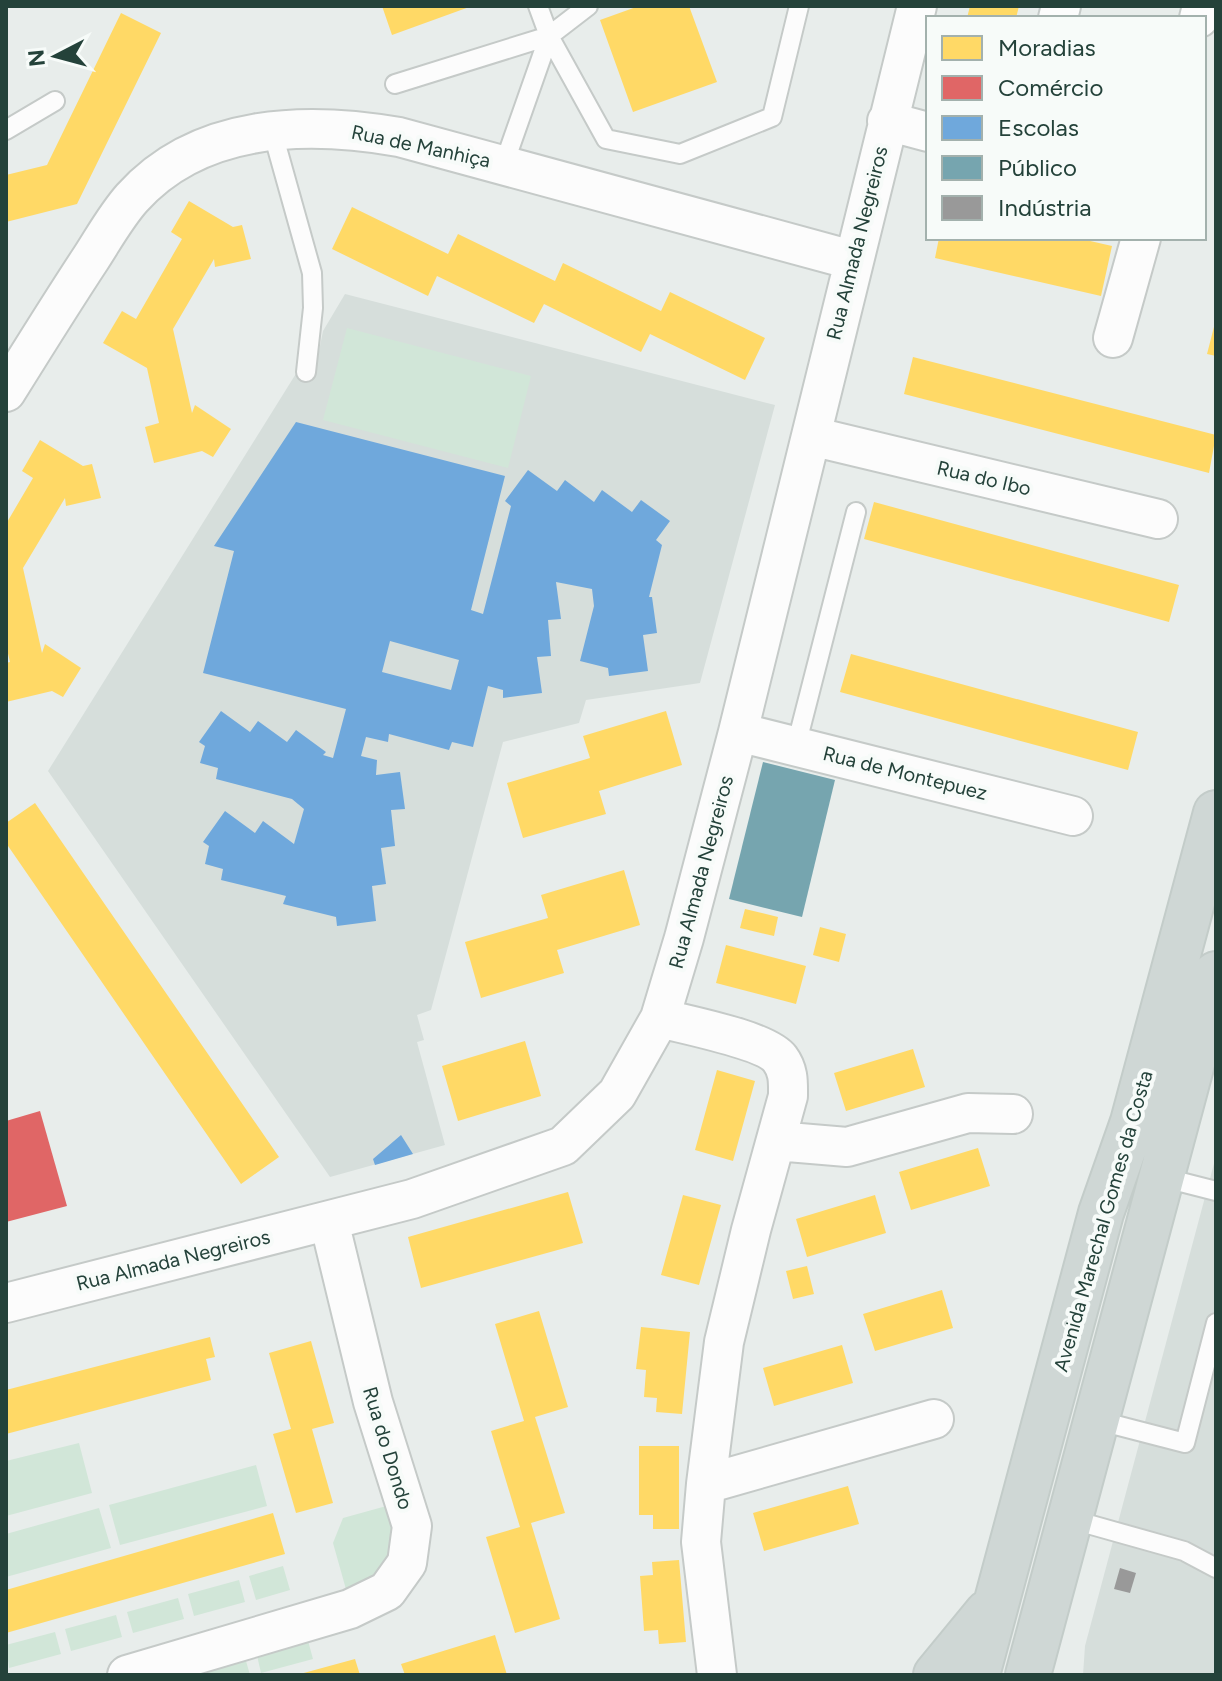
<svg xmlns="http://www.w3.org/2000/svg" width="1222" height="1681" font-family="Figtree,sans-serif">
	<style>
		.built { fill: #d6dedb }
		.green { fill: #d1e6d8 }
		.homes { fill: #ffd966 }
		.shops { fill: #e06666 }
		.schools { fill: #6fa8dc; fill-rule: evenodd }
		.public { fill: #76a5af }
		.industry { fill: #999 }
		.lines { fill: none; stroke-linecap: round; stroke-linejoin: round }
		.lane-casing { stroke: #c5cac8; stroke-width: 22 }
		.street-casing { stroke: #c5cac8; stroke-width: 42 }
		.primary-casing { stroke: #c3ccc9; stroke-width: 48 }
		.lane { stroke: #fcfcfc; stroke-width: 18 }
		.street { stroke: #fcfcfc; stroke-width: 38 }
		.primary { stroke: #cfd7d5; stroke-width: 44 }
		.labels { text-anchor: middle; dominant-baseline: central; stroke-width: 8; stroke-linejoin: round; paint-order: stroke }
		.street-label { font-size: 20px; fill: #24423a; stroke: #f7fbf9 }
	</style>
	<rect width="100%" height="100%" fill="#e8edeb"/>
	<!-- built -->
	<path class="built" d="M345,294l430,111 -75,278 -114,17 -7,23 -76,19 -72,268 -14,5 7,25 -7,2 28,103 -115,32 -282,-406 249,-399 18,-1 8,-40z
		M1216,1156v519h-133l2,-29z"/>
	<!-- green -->
	<path class="green" d="M347,328l184,48 -23,92 -185,-48z
		M79,1443l13,50 -86,23v-55z
		M256,1465l11,41 -147,39 -11,-40z
		M390,1505c5,48 0,68 -41,95l-16,-57 10,-25z
		M99,1508l12,40 -105,29v-43z
		M283,1566l7,24 -34,10 -7,-24z
		M239,1580l6,22 -51,14 -6,-22z
		M178,1598l6,21 -51,14 -6,-21z
		M116,1615l6,22 -51,14 -6,-22z
		M55,1632l6,22 -52,14 -3,-23z
		M307,1637l6,22 -52,14 -5,-22z
		M244,1654l6,21h-55l-2,-6z"/>
	<!-- homes -->
	<path class="homes" d="M382,6h90l-80,29z
		M639,6h50l28,76 -84,30 -33,-92z
		M970,6h49l-3,12h-49z
		M121,13l40,20 -84,171 -71,18v-47l41,-10z
		M189,201l44,26 9,-2 9,34 -36,8 -1,-8 -41,70 19,84 3,-8 36,24 -18,28 -11,-6 -48,12 -9,-36 14,-4 -12,-55 -44,-25 19,-32 14,8 46,-80 -11,-7z
		M352,207l96,47 10,-20 97,47 8,-18 98,48 9,-19 95,46 -20,42 -95,-46 -9,18 -97,-48 -10,19 -97,-47 -9,20 -96,-47z
		M939,238h138l35,8 -11,50 -166,-38z
		M1215,323l1,1v32l-9,-2z
		M913,357l303,78 -7,38 -305,-79z
		M40,440l43,26 9,-2 9,34 -35,8 -1,-8 -42,70 19,85 3,-9 36,24 -18,29 -11,-6 -46,11v-39l4,-1 -4,-17v-121l27,-46 -11,-7z
		M874,502l305,83 -10,37 -305,-83z
		M851,654l287,78 -10,38 -288,-78z
		M666,711l16,54 -83,26 7,23 -83,24 -16,-55 83,-25 -7,-22z
		M35,803l244,354 -38,27 -235,-341v-20z
		M624,870l16,55 -83,25 7,23 -83,25 -16,-56 83,-24 -7,-23z
		M745,909l33,8 -4,19 -34,-8z
		M820,927l26,7 -7,28 -26,-7z
		M726,945l80,21 -10,38 -80,-21z
		M525,1041l16,55 -83,25 -16,-55z
		M913,1049l12,38 -79,24 -12,-38z
		M717,1070l38,11 -22,80 -38,-11z
		M978,1148l12,38 -79,24 -12,-38z
		M568,1192l15,51 -162,45 -13,-51z
		M683,1195l38,10 -22,80 -38,-10z
		M875,1195l11,38 -79,24 -11,-38z
		M807,1266l7,28 -21,5 -7,-28z
		M942,1290l11,38 -78,23 -12,-37z
		M539,1311l29,96 -33,10 30,96 -34,10 29,96 -45,14 -29,-96 34,-10 -29,-96 33,-10 -29,-97z
		M641,1327l49,5 -8,82 -26,-2 1,-14 -13,-1 2,-27 -10,-1z
		M210,1337l5,20 -9,2 5,21 -205,54v-44z
		M311,1341l23,82 -22,6 21,74 -37,10 -23,-79 18,-5 -22,-76z
		M842,1345l11,38 -79,23 -11,-38z
		M639,1446h40v83h-26v-14h-14z
		M848,1486l11,38 -95,27 -11,-38z
		M273,1513l12,41 -279,79v-43z
		M679,1560l7,82 -27,2 -1,-14 -14,1 -4,-55 13,-1 -1,-13z
		M495,1635l12,40h-102l-4,-11z
		M355,1659l5,16h-60v-1z"/>
	<!-- shops -->
	<path class="shops" d="M40,1111l27,95 -61,16v-101z"/>
	<!-- schools -->
	<path class="schools" d="M296,422l209,54 -34,134 12,4 28,-108 -6,-5 23,-31 29,21 8,-11 29,22 8,-12 30,22 9,-12 29,21 -14,19 6,5 -13,52h3l5,36 -14,2 5,36 -39,5 -1,-8 -28,-7 14,-55 -2,-17 -36,-7 5,37 -13,1 3,36 -14,1 5,36 -39,5v-8l-15,-4 -15,61 -21,-5 -3,8 -60,-16 -1,8 -22,-5 -5,19 16,4 -1,15 24,-3 5,37 -14,1 4,36 -14,2 5,36 -14,2 4,35 -39,5 -1,-9 -53,-13 3,-8 -65,-16 2,-11 -18,-5 4,-18 -6,-4 22,-31 30,22 8,-12 31,23 10,-35 -12,-10 -76,-20 2,-11 -18,-5 5,-17 -6,-4 22,-31 29,21 8,-11 29,21 9,-12 30,22 -3,3 10,3 13,-49 -143,-36 31,-122 -20,-5zM390,641l69,19 -8,30 -69,-18z
		M401,1135l12,19 -38,11 -2,-6z"/>
	<!-- public -->
	<path class="public" d="M763,762l72,18 -33,137 -73,-18z"/>
	<!-- industry -->
	<path class="industry" d="M1120,1568l16,5 -6,20 -16,-4z"/>
	<g class="lines">
		<defs>
			<path id="lane" d="M538,6l11,30
				M395,84l154,-48 57,103 74,15 92,-37 27,-111
				M6,130l49,-29
				M272,130l40,143 1,35 -7,64
				M504,164l45,-128 39,-30
				M796,746l60,-234
				M1161,1177l55,14
				M1096,1420l89,23 31,-120
				M1070,1519l114,32 32,17"/>
			<path id="street" d="M1058,18l3,-12
				M1199,18l3,-12
				M887,121l41,11
				M1113,338l28,-100
				M6,392c28,-45 56,-90 85,-134 13,-20 25,-42 41,-60 67,-75 175,-77 267,-61l453,123
				M811,436l347,83
				M738,732l335,84
				M660,1018c26,7 106,22 120,41 9,12 8,24 8,37l-37,134 -27,112 -18,142 -5,58 16,133
				M776,1141l71,6 121,-34 45,1
				M6,1303l406,-104 151,-53 54,-52 43,-76 24,-80 54,-206 179,-726
				M706,1484l228,-65
				M127,1675l223,-66 37,-18 20,-28 5,-37 -39,-124 -44,-181"/>
			<path id="primary" d="M936,1675l51,-62
				M977,1675l124,-462 32,-91 83,-309
				M1028,1675l188,-701"/>
		</defs>
		<!-- lane casing -->
		<use href="#lane" class="lane-casing"/>
		<!-- street casing -->
		<use href="#street" class="street-casing"/>
		<!-- primary casing -->
		<use href="#primary" class="primary-casing"/>
		<!-- lane -->
		<use href="#lane" class="lane"/>
		<!-- street -->
		<use href="#street" class="street"/>
		<!-- primary -->
		<use href="#primary" class="primary"/>
	</g>
	<g class="labels">
		<!-- street labels -->
		<g class="street-label">
			<text transform="translate(421 146) rotate(12)">Rua de Manhiça</text>
			<text transform="translate(857 243) rotate(-76)">Rua Almada Negreiros</text>
			<text transform="translate(984 478) rotate(13)">Rua do Ibo</text>
			<text transform="translate(905 773) rotate(14)">Rua de Montepuez</text>
			<text transform="translate(701 872) rotate(-75)">Rua Almada Negreiros</text>
			<text transform="translate(1103 1221) rotate(-74)">Avenida Marechal Gomes da Costa</text>
			<text transform="translate(173 1260) rotate(-14)">Rua Almada Negreiros</text>
			<text transform="translate(388 1448) rotate(73)">Rua do Dondo</text>
		</g>
	</g>
	<!-- border -->
	<rect width="1222" height="1681" fill="none" stroke="#24423a" stroke-width="16"/>
	<!-- legend -->
	<rect x="926" y="16" width="280" height="224" fill="#f7fbf9" stroke="#a3b1ad" stroke-width="2"/>
	<rect x="942" y="36" width="40" height="24" fill="#ffd966" stroke="#a3b1ad" stroke-width="2"/>
	<text x="998" y="56" font-size="24" fill="#24423a">Moradias</text>
	<rect x="942" y="76" width="40" height="24" fill="#e06666" stroke="#a3b1ad" stroke-width="2"/>
	<text x="998" y="96" font-size="24" fill="#24423a">Comércio</text>
	<rect x="942" y="116" width="40" height="24" fill="#6fa8dc" stroke="#a3b1ad" stroke-width="2"/>
	<text x="998" y="136" font-size="24" fill="#24423a">Escolas</text>
	<rect x="942" y="156" width="40" height="24" fill="#76a5af" stroke="#a3b1ad" stroke-width="2"/>
	<text x="998" y="176" font-size="24" fill="#24423a">Público</text>
	<rect x="942" y="196" width="40" height="24" fill="#999999" stroke="#a3b1ad" stroke-width="2"/>
	<text x="998" y="216" font-size="24" fill="#24423a">Indústria</text>
	<!-- north arrow -->
	<g transform="translate(56 56) rotate(264)" stroke="#f7fbf9" stroke-width="6" paint-order="stroke">
	<path d="M0-6L14 30L0 20L-14 30Z" fill="#24423a"/>
	<text y="-12" font-size="22" font-weight="bold" text-anchor="middle" fill="#24423a">N</text>
	</g>
</svg>
